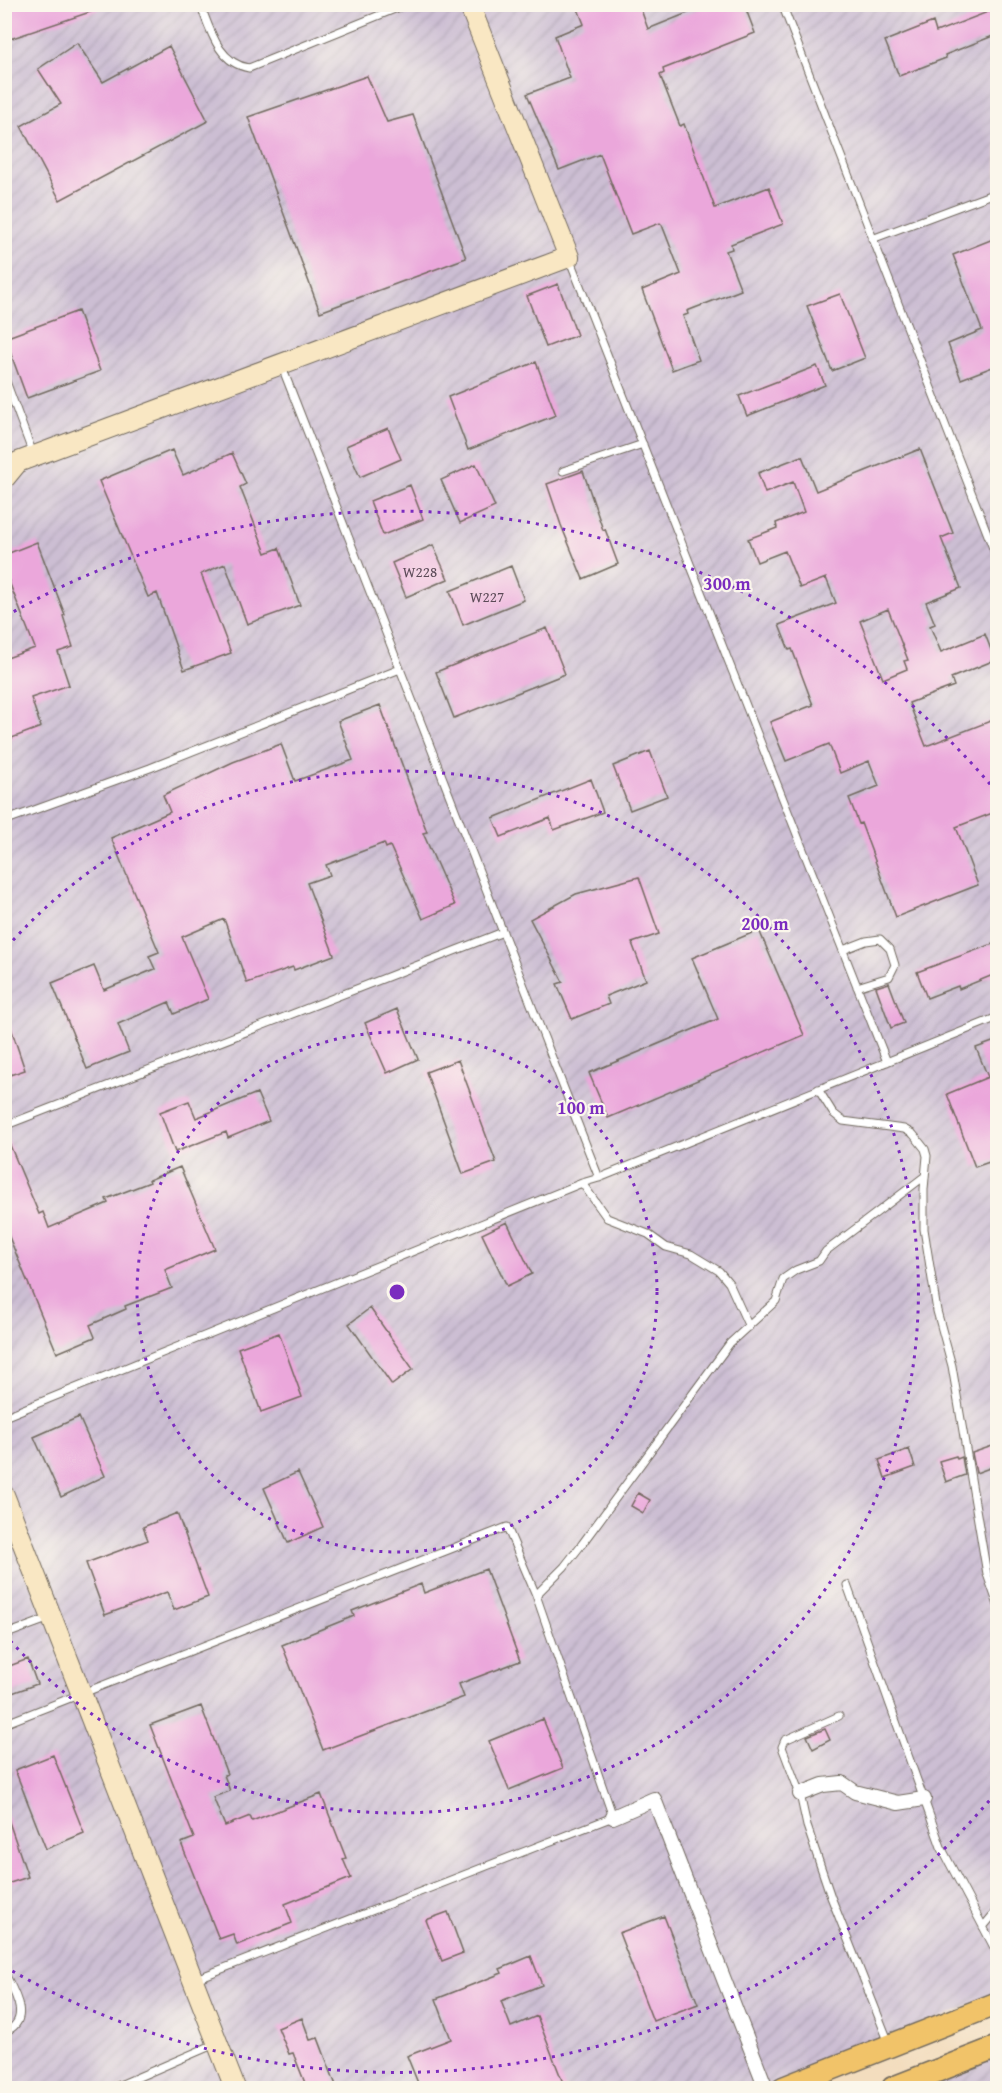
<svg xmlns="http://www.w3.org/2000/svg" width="1002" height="2093" font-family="'Gentium Book Plus',serif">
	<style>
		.industrial { fill: url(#industrial-furrows) }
		.building { fill: #eba7db; fill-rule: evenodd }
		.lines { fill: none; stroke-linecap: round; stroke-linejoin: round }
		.lane-casing { stroke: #71695e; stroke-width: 9 }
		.street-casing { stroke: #71695e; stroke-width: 16 }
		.secondary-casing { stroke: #71695e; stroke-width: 22 }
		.primary-casing { stroke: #71695e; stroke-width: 25 }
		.lane { stroke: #fff; stroke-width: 7 }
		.street { stroke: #fff; stroke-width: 14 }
		.secondary { stroke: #f9e7c3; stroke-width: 20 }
		.primary { stroke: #f1c369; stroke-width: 22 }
		.ring { fill: none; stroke: #7b2cbf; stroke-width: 3; stroke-dasharray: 3 6 }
		.labels { text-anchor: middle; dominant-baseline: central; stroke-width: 4.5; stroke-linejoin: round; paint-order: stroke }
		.number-label { font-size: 15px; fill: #5b4a57 }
		.centre { fill: #7b2cbf; stroke: #fbf7ec; stroke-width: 3 }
		.ring-label { font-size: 18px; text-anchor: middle; font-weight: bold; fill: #7b2cbf; stroke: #fbf7ec; stroke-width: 4.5; stroke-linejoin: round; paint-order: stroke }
	</style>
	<defs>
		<pattern id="industrial-furrows" width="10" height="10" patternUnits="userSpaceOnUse" patternTransform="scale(1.5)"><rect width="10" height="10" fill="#ccbed3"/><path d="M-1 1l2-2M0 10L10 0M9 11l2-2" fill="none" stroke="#afa3b5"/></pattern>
	</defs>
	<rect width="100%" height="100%" fill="#fbf7ec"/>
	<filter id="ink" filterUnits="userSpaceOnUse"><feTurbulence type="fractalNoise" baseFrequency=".0167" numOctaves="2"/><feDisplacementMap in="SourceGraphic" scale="12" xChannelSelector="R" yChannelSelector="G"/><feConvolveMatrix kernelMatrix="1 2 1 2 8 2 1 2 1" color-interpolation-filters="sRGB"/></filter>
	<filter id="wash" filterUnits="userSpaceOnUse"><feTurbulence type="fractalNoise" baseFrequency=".008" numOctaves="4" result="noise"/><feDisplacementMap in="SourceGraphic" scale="24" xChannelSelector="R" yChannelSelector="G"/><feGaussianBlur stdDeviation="1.35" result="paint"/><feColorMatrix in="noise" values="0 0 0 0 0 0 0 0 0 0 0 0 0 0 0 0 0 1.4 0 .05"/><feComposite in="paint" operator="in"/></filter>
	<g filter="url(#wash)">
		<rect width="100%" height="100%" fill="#f3ddbe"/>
		<!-- industrial -->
		<path class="industrial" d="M5,5h992v1990l-229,93h-763z
			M997,2054v34h-85z"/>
		<g id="blocks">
			<!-- building -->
			<path class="building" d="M4,4h101v3l-101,34z
				M576,4h63l9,25 62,-25h34l11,29 -92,36 1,4 -4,2 20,51 4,-2 31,84 54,-21 14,37 -52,20 1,5 -6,2 15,39 -54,21 1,3 -5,2 16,44 -27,10 -30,-80 39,-16 -19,-49 -2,-2 -29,11 -31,-80 -41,16 -32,-76 43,-16 -15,-42 29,-12z
				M998,8v26l-53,21 1,3 -47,18 -14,-35 48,-19 3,10z
				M77,43l26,39 66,-36 39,75 -148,79 -39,-74 40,-22 -23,-35z
				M367,76l20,46 26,-7 53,143 -146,54 -72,-195z
				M998,237v128l-37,14 -13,-35 34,-14 -29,-75z
				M558,284l19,51 -31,12 -19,-51z
				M840,294l25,64 -33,13 -25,-65z
				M78,311l22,60 -73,27 -22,-60z
				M536,362l20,53 -88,35 -20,-53z
				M817,366l8,19 -78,31 -8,-20z
				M388,428l13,31 -41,18 -14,-31z
				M920,449l33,84 -12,5 20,50 -35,14 9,22 -5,2 11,26 44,-18 10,26 -44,18 3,8 -45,17 17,43 72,-28v93l-42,16 22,58 -82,32 -35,-94 -2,1 -10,-26 30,-12 -10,-25 -29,12 -11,-29 -43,17 -16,-39 43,-17 -21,-56 -3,1 -10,-25 57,-22 -10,-25 -26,10 -15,-37 -28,11 -9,-23 29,-11 -1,-5 28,-11 -11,-30 -28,11 -7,-20 44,-17 14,35zM888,609l20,51 -4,1 3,8 -24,10 -23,-58z
				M172,450l11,25 49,-22 14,31 -6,3 26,66 13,-5 21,57 -53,19 -22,-60 -24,10 30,79 -47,17 -27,-77 -9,4 -49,-116z
				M476,464l19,43 -35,16 -19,-43z
				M583,471l20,59 2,-1 13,35 -35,15 -22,-54 -14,-41z
				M410,485l13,34 -40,16 -13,-34z
				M37,542l28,73 -2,1 10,31 -15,5 11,33 -38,13 10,29 -37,14v-82l31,-11 -31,-79v-14z
				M433,545l15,34 -42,18 -14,-34z
				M511,566l13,34 -61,25 -13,-34z
				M547,628l18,46 -111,44 -18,-46z
				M380,705l47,127 -4,1 32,72 -32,14 -33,-73 -4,2 -2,-5 -58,22 4,10 -23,8 27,72 -40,15 -1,-3 -46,16 -23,-64 -42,18 26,62 -34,15 -5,-12 -51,22 11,28 -42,17 -35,-86 42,-17 10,24 51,-21 -6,-13 10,-4 -48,-114 59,-26 -7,-17 70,-33 48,-18 14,37 58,-21 -15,-39z
				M650,751l17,45 -37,14 -17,-44z
				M591,779l12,33 -49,18 -4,-12 -49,19 -8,-19z
				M639,877l20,57 -27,9 14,37 -40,16 3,8 -37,15 -15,-35 6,-2 -33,-63 46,-25z
				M759,930l45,105 -196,83 -19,-45 129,-54 -26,-61z
				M998,942v31l-39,16 -1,-3 -31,12 -10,-26z
				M889,983l15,40 -13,5 -15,-41z
				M397,1009l21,50 -31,14 -22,-50z
				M7,1016l18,54 -21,7v-60z
				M998,1040v119l-23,8 -28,-73 41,-17 -12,-29z
				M458,1060l38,102 -33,12 -37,-102z
				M257,1093l12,28 -41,17 -2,-6 -51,20 -15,-40 29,-11 7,17z
				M4,1131l35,83 4,-2 6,16 59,-25 -2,-4 44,-17 -1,-2 31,-13 35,82 -50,21 7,18 -47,18 1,3 -36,16 5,12 -38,16 -50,-121h-3z
				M507,1222l25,52 -25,12 -25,-52z
				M370,1308l43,61 -21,16 -43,-61z
				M279,1333l23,64 -41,15 -23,-64z
				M79,1417l26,59 -44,21 -27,-60z
				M998,1444v21l-22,8 -4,-20z
				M909,1449l6,18 -30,11 -6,-18z
				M956,1456l1,3 5,-2 3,18 -19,7 -7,-21z
				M298,1472l25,55 -35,16 -24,-55z
				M638,1493l12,7 -7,13 -12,-7z
				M177,1513l31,84 -34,13 -7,-18 -62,23 -19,-52 62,-23 -5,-13z
				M486,1569l34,92 -61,23 5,13 -141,53 -41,-105 72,-29 -2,-5 69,-27 3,9z
				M28,1659l9,25 -33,12v-28z
				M201,1706l26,68 -3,1 6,16 -17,6 12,29 25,-10 2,5 69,-27 25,64 -3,1 8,19 -66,26 7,19 -55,22 -4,-11 -14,5 -38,-96 13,-5 -44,-113z
				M543,1719l20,49 -54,22 -20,-49z
				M825,1729l5,11 -17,9 -6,-13z
				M53,1755l31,78 -38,16 -31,-79z
				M4,1816h3l21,61 -24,8z
				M448,1912l15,41 -21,8 -16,-41z
				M664,1916l34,88 -45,17 -34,-88z
				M531,1956l11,29 -41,16 10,26 26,-11 28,72h-145l-13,-32 44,-17 -15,-40 66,-26 -2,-4z
				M302,2018l8,22 8,-2 19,50h-30l-14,-35 -4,1 -11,-26z"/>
		</g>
	</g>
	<g filter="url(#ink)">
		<use href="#blocks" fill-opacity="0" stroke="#71695e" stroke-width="1.5"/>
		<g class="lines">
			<defs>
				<path id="lane" d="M200,4c10,25 18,59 49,64l158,-64
					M782,4l216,557
					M872,239l126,-47
					M569,258l318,804
					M282,367l317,811
					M4,376l29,78
					M563,471l80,-27
					M4,821l146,-53 250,-99
					M843,950l23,-9 14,-2 10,10 5,16 -6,12 -32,10
					M818,1089l15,24 10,8 61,8 9,5 12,15 2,7 -3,33v40l13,82 15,55 35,208 11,31
					M4,1126l499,-194
					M582,1183l25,35 41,16 18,13 25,7 28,17 10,12 20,44
					M4,1417l578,-234 17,-5 399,-161
					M847,1585l94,262 57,108
					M536,1595l28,-28 18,-23 148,-201 46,-42 7,-22 13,-9 23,-9 7,-10 99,-75
					M4,1635l46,-17
					M839,1716l-54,24 -3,7 18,47 7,32 24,71 58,146
					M4,1724l503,-197 29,68 77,222 -417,162
					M983,1927l15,-18
					M4,1972c9,18 30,49 0,60
					M113,2088l102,-44"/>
				<path id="street" d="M800,1794l23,-9 19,-2 13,9 43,11 26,-4
					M613,1817l41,-18 112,289"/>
				<path id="secondary" d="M4,479l14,-17 551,-205 -100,-253
					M4,1495l231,593"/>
				<path id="primary" d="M783,2088l215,-85
					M893,2088l105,-41"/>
			</defs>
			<!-- lane casing -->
			<use href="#lane" class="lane-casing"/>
			<!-- street casing -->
			<use href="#street" class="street-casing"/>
			<!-- secondary casing -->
			<use href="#secondary" class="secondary-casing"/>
			<!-- primary casing -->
			<use href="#primary" class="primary-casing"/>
			<!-- lane -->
			<use href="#lane" class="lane"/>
			<!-- street -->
			<use href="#street" class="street"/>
			<!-- secondary -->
			<use href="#secondary" class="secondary"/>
			<!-- primary -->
			<use href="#primary" class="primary"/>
		</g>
	</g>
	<!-- distance rings -->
	<g class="ring">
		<circle cx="397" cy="1292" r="260"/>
		<path d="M7 947A521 521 0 1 1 7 1637"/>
		<path d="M995 1794A781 781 0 0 1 7 1968M6 616A781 781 0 0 1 995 790"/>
	</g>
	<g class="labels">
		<!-- number labels -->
		<g class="number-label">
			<text x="420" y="571">W228</text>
			<text x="487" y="596">W227</text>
		</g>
	</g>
	<circle cx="397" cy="1292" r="9" class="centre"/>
	<g class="ring-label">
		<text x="727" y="590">300 m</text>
		<text x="765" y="930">200 m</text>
		<text x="581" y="1114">100 m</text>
	</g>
	<!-- margin -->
	<rect width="1002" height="2093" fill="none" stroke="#fbf7ec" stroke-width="24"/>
</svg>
